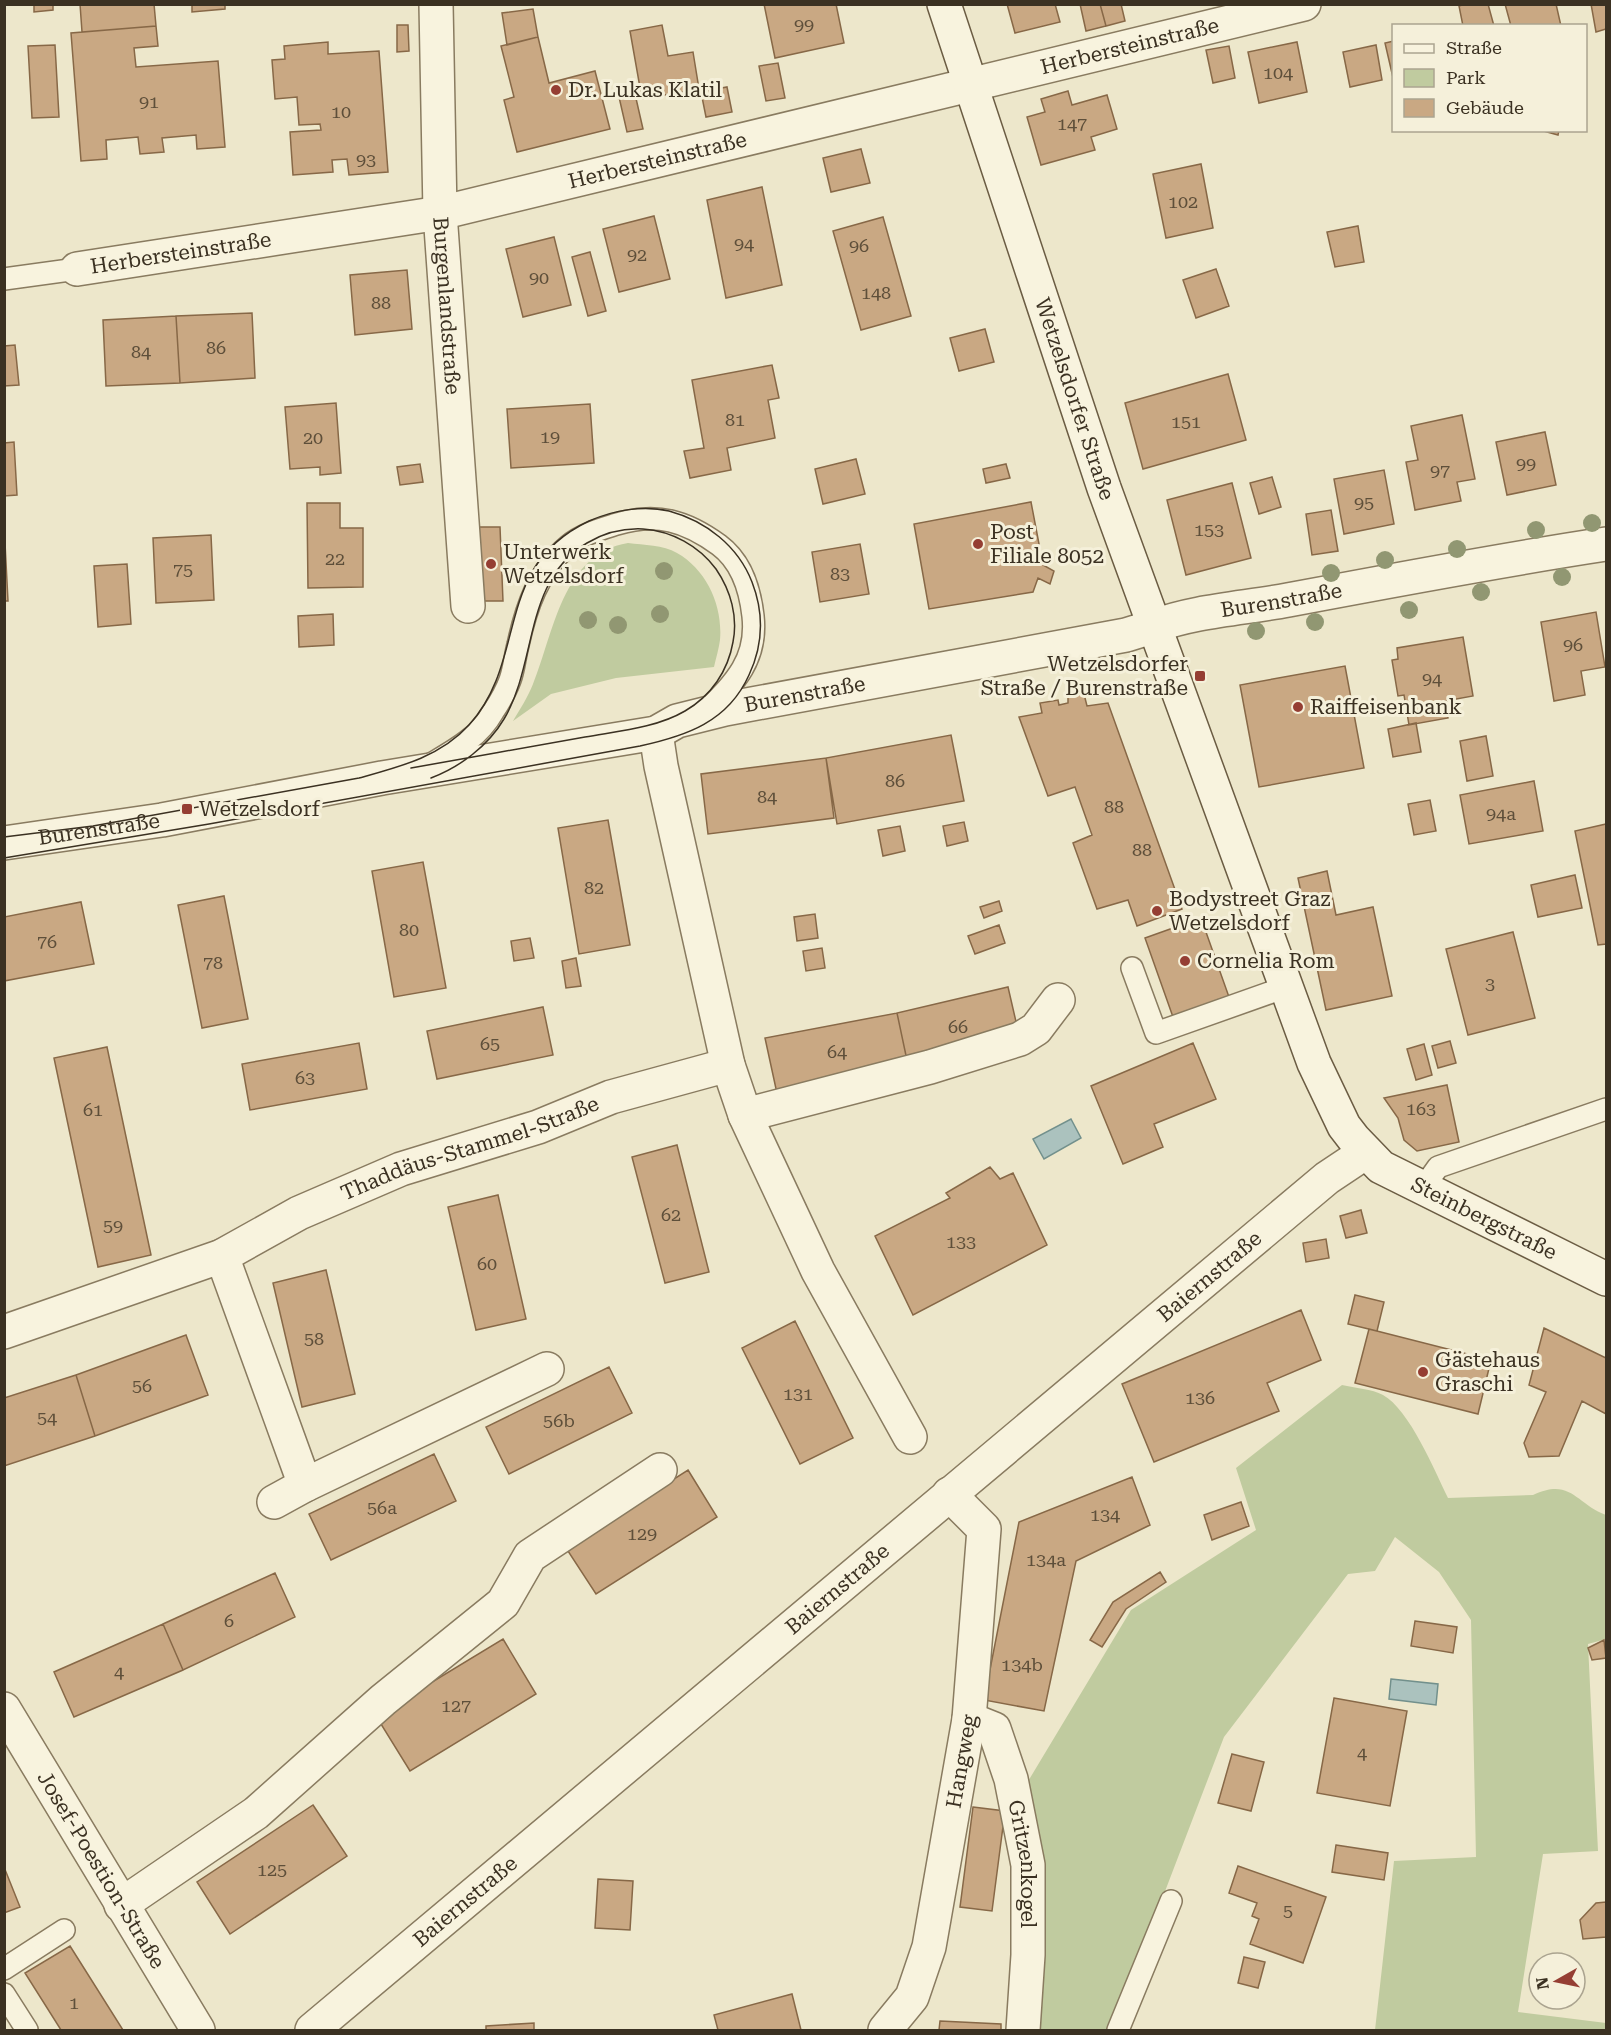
<svg xmlns="http://www.w3.org/2000/svg" width="1611" height="2035" font-family="'Roboto Serif',serif">
	<style>
		.green { fill: #c0cb9f }
		.water { fill: #abc2be; stroke: #72908c; stroke-width: 1.5 }
		.building { fill: #c9a883; stroke: #876847; stroke-width: 1.5 }
		.lines { fill: none; stroke-linecap: round; stroke-linejoin: round }
		.service-casing { stroke: #897b60; stroke-width: 24 }
		.minor-casing { stroke: #897b60; stroke-width: 36 }
		.tertiary-casing { stroke: #897b60; stroke-width: 36 }
		.secondary-casing { stroke: #6b5c43; stroke-width: 36 }
		.service { stroke: #f8f3de; stroke-width: 21 }
		.minor { stroke: #f8f3de; stroke-width: 33 }
		.tertiary { stroke: #f8f3de; stroke-width: 33 }
		.secondary { stroke: #f8f3de; stroke-width: 33 }
		.tram { stroke: #3b3122; stroke-width: 1.5 }
		.tree { fill: #919772 }
		.poi-dot { fill: #953e33; stroke: #f5f0da; stroke-width: 2 }
		.labels { text-anchor: middle; dominant-baseline: central; stroke-width: 6; stroke-linejoin: round; paint-order: stroke }
		.number-label { font-size: 18px; fill: #5e4f3a }
		.street-label { font-size: 21px; fill: #3b3122; stroke: #f5f0da }
		.poi-label { font-size: 21px; fill: #3b3122; stroke: #f5f0da; text-anchor: start }
	</style>
	<rect width="100%" height="100%" fill="#ede7cb"/>
	<!-- green -->
	<path class="green" d="M628,543c16,2 35,2 49,10 30,17 46,53 43,87 -1,8 -4,18 -6,27l-98,11 -65,16 -38,27c7,-12 15,-24 20,-37 21,-51 29,-130 95,-141z
		M1342,1385c13,3 30,4 41,10 26,14 52,76 65,103l85,-3c38,-18 43,9 73,20v124l-18,5 10,207 -55,3 -25,158 88,11v7h-231l19,-169 82,-4 -5,-237 -32,-48 -44,-35 -20,34 -27,3 -124,163 -112,293h-82l-6,-242 107,-178 125,-80 -20,-62z"/>
	<!-- water -->
	<path class="water" d="M1071,1119l10,19 -37,21 -11,-20z
		M1391,1679l47,5 -2,21 -47,-6z"/>
	<!-- building -->
	<path class="building" d="M34,4h19v6l-19,2z
		M80,4h74l2,22 -74,6z
		M192,4h33v5l-33,3z
		M764,4h72l8,39 -69,15z
		M1007,4h48l5,18 -45,11z
		M1080,4h20l6,22 -20,5z
		M1100,4h21l4,17 -19,5z
		M1465,4h23l6,22h-31l-4,-20z
		M1505,4h51l5,22h-50z
		M1591,4h15v25l-10,3z
		M533,9l5,28 -31,8 -5,-32z
		M397,25h11l1,26 -12,1z
		M662,25l6,31 25,-4 6,37 -57,10 -12,-68z
		M156,26l2,20 -24,2 2,19 82,-6 7,86 -28,2 -1,-14 -34,3 2,14 -24,2 -2,-17 -32,3 1,19 -26,2 -10,-128z
		M538,37l11,46 46,-12 15,58 -93,23 -13,-52 10,-3 -13,-51z
		M1394,41v41l-9,-39z
		M328,42v12l51,-3 9,121 -39,3 -2,-16 -15,1 1,12 -40,3 -3,-43 31,-2 -1,-6 -21,1 -2,-28 -22,2 -3,-39 13,-1 -1,-13z
		M1297,42l10,50 -48,11 -11,-51z
		M55,45l4,72 -27,1 -4,-72z
		M1376,45l6,35 -32,7 -7,-35z
		M1229,46l6,32 -22,5 -7,-33z
		M778,63l7,35 -19,3 -7,-35z
		M727,87l5,25 -26,5 -5,-25z
		M1068,91l4,14 35,-10 10,34 -26,8 4,13 -54,15 -14,-48 18,-5 -4,-13z
		M635,94l8,35 -16,3 -8,-35z
		M1540,130h19l-1,5z
		M861,149l9,34 -39,9 -8,-34z
		M1201,164l12,64 -47,10 -13,-64z
		M762,187l20,98 -56,13 -19,-98z
		M654,216l16,63 -51,13 -16,-63z
		M883,217l28,99 -50,14 -28,-99z
		M1358,226l6,36 -29,5 -8,-35z
		M554,237l17,68 -48,12 -17,-68z
		M590,252l16,59 -18,5 -16,-59z
		M1216,269l13,37 -33,12 -13,-38z
		M407,270l5,59 -57,6 -5,-60z
		M252,313l3,65 -75,5 -4,-67z
		M176,316l4,67 -74,3 -3,-66z
		M985,329l9,33 -35,9 -9,-33z
		M15,345l4,40 -15,1v-40z
		M772,365l7,33 -11,2 7,38 -48,10 4,22 -41,8 -6,-27 20,-3 -12,-68z
		M1228,374l18,66 -103,29 -18,-66z
		M336,403l5,70 -21,2v-8l-30,2 -5,-62z
		M590,404l4,59 -83,5 -4,-59z
		M1462,415l13,64 -18,3 4,19 -46,9 -9,-48 12,-2 -7,-34z
		M1545,432l11,53 -49,10 -11,-53z
		M14,442l3,53 -13,1v-53z
		M856,459l9,35 -42,10 -8,-35z
		M420,464l3,18 -23,3 -3,-18z
		M1006,464l4,14 -24,5 -3,-14z
		M1384,470l10,54 -50,10 -10,-55z
		M1272,477l9,30 -22,7 -9,-31z
		M1232,483l19,75 -65,17 -19,-75z
		M1031,502l12,63 11,6 -4,13 -12,-6 -5,14 -104,17 -15,-85z
		M307,503h33v25h23v59l-55,1z
		M1331,510l7,41 -26,4 -6,-41z
		M479,527h21l3,74h-21z
		M211,535l3,65 -58,3 -3,-65z
		M5,543l3,58h-4v-58z
		M860,544l9,50 -49,8 -8,-50z
		M127,564l4,60 -33,3 -4,-61z
		M1596,612l9,55 -24,4 4,24 -31,6 -13,-79z
		M333,614l1,31 -35,2 -1,-31z
		M1463,637l10,59 -28,5 3,17 -39,7 -5,-30 -6,1 -6,-36 6,-1 -1,-11z
		M1345,666l19,102 -105,19 -19,-102z
		M1084,694l3,12 21,-3 74,206 -45,17 -9,-26 -31,9 -24,-66 19,-8 -17,-48 -27,9 -29,-79 23,-4 -2,-10 18,-3 1,5 9,-2v-6z
		M1416,723l5,29 -28,5 -5,-28z
		M951,735l13,66 -127,23 -11,-66z
		M1486,736l7,40 -26,5 -7,-40z
		M826,758l8,60 -126,16 -7,-60z
		M1534,781l9,50 -74,13 -9,-49z
		M1430,800l6,31 -22,4 -6,-31z
		M608,820l22,125 -51,9 -21,-126z
		M964,822l4,19 -21,5 -4,-20z
		M1606,824v120l-8,1 -23,-114z
		M900,826l5,25 -22,5 -5,-26z
		M423,862l23,126 -52,9 -22,-126z
		M1327,871l9,44 37,-8 19,89 -66,14 -28,-132z
		M1575,875l7,33 -44,9 -7,-32z
		M224,896l24,123 -46,9 -24,-123z
		M999,901l3,10 -18,7 -4,-11z
		M81,902l13,62 -90,17v-64z
		M815,914l3,24 -21,3 -3,-24z
		M1201,918l28,79 -56,20 -28,-79z
		M999,925l6,18 -30,11 -7,-18z
		M1513,932l22,86 -67,17 -22,-86z
		M530,938l4,20 -20,3 -3,-20z
		M822,948l3,20 -19,3 -3,-20z
		M576,958l5,28 -15,2 -4,-27z
		M1008,987l12,52 -112,26 -11,-52z
		M543,1007l10,48 -116,24 -10,-48z
		M897,1013l11,52 -130,33 -13,-60z
		M1450,1041l6,22 -18,5 -6,-22z
		M359,1043l8,46 -117,21 -8,-46z
		M1193,1043l23,56 -62,25 9,23 -40,17 -32,-78z
		M1424,1044l8,31 -16,5 -9,-31z
		M107,1047l44,208 -53,12 -44,-209z
		M1447,1085l12,57 -42,9 -13,-11 -6,-22 -14,-20z
		M677,1145l32,127 -44,11 -33,-126z
		M990,1167l10,12 13,-6 34,72 -134,70 -38,-79 75,-38 -4,-5z
		M498,1195l28,124 -50,11 -28,-123z
		M1361,1210l6,23 -21,5 -6,-22z
		M1326,1239l3,19 -23,4 -3,-19z
		M326,1270l29,124 -53,13 -29,-124z
		M1355,1295l29,7 -7,29 -29,-7z
		M1301,1310l20,50 -54,23 12,28 -125,51 -32,-78z
		M795,1321l58,117 -53,26 -58,-116z
		M1544,1328l62,30v56l-24,-13 -23,55 -30,1 -5,-14 22,-51 -17,-7z
		M1369,1329l122,31 -13,54 -123,-31z
		M186,1335l22,60 -113,41 -19,-61z
		M609,1367l23,46 -123,61 -23,-47z
		M76,1375l19,61 -91,30v-68z
		M434,1454l22,47 -125,59 -22,-46z
		M688,1470l29,47 -121,77 -30,-46z
		M1132,1477l18,48 -74,36 -32,150 -60,-11 35,-178z
		M1241,1502l8,24 -37,14 -8,-25z
		M1160,1572l6,10 -40,27 -24,38 -12,-7 23,-38z
		M275,1573l20,44 -112,53 -20,-46z
		M1415,1621l42,6 -4,26 -42,-7z
		M163,1624l20,46 -109,47 -20,-45z
		M503,1639l33,55 -126,77 -34,-55z
		M1604,1640l2,18 -14,2 -4,-12z
		M1334,1698l73,13 -17,95 -73,-13z
		M1232,1754l32,8 -13,49 -33,-8z
		M313,1805l34,51 -117,78 -33,-52z
		M973,1807l32,4 -13,100 -32,-4z
		M1336,1845l52,8 -4,27 -52,-8z
		M1238,1866l88,31 -23,66 -53,-19 9,-25 -7,-3 5,-13 -28,-10z
		M4,1867l16,40 -16,6z
		M598,1879l35,2 -3,49 -35,-2z
		M1606,1902v35l-23,2 -3,-19 16,-17z
		M70,1946l53,84h-62l-36,-57z
		M1244,1957l21,5 -7,26 -20,-5z
		M792,1994l9,36h-83l-4,-15z
		M940,2021l61,3v6h-62z
		M534,2023v7h-48v-4z"/>
	<g class="lines">
		<defs>
			<path id="service" d="M4,279l73,-10
				M431,764c24,-14 48,-27 62,-52 6,-9 13,-21 17,-32 4,-11 5,-24 8,-35 8,-37 20,-74 50,-99 14,-12 33,-17 49,-22 40,-12 69,-3 102,21 23,17 31,44 34,71 5,45 -20,68 -49,97
				M1132,968l24,65 130,-46
				M1423,1188l15,-21 168,-58
				M4,1969l60,-39
				M4,1994l23,36
				M1118,2030l53,-129"/>
			<g id="minor">
				<path id="s1" d="M436,4l4,209 28,393"/>
				<path id="s2" d="M77,269l363,-56 864,-209"/>
				<path id="s3" d="M1155,626c39,-15 91,-18 133,-26 106,-20 212,-40 318,-56"/>
				<path d="M656,733l5,33 67,299 17,50 73,156 92,166"/>
				<path d="M745,1115l185,-48 90,-28 16,-10 22,-29"/>
				<path d="M222,1256l83,229"/>
				<path id="s4" d="M4,1332l218,-76 77,-43 102,-44 137,-42 73,-30 117,-32"/>
				<path d="M274,1502l31,-17 242,-116"/>
				<path id="s5" d="M4,1709l194,321"/>
				<path id="s6" d="M969,1719l25,10 17,50 17,86v90l-5,75"/>
				<path d="M121,1905l135,-92 127,-113 120,-97 27,-47 130,-86"/>
				<path id="s7" d="M312,2030l1015,-852 39,-26"/>
				<path id="s8" d="M885,2030l27,-33 17,-50 40,-228 15,-190 -35,-35"/>
			</g>
			<g id="tertiary">
				<path id="s9" d="M4,843l158,-23 220,-42 274,-45 21,-12 48,-12 401,-74 29,-9"/>
			</g>
			<g id="secondary">
				<path id="s10" d="M944,4l160,484 210,575 30,63 10,13 27,28 225,112"/>
			</g>
		</defs>
		<!-- service casing -->
		<use href="#service" class="service-casing"/>
		<!-- minor casing -->
		<use href="#minor" class="minor-casing"/>
		<!-- tertiary casing -->
		<use href="#tertiary" class="tertiary-casing"/>
		<!-- secondary casing -->
		<use href="#secondary" class="secondary-casing"/>
		<!-- service -->
		<use href="#service" class="service"/>
		<!-- minor -->
		<use href="#minor" class="minor"/>
		<!-- tertiary -->
		<use href="#tertiary" class="tertiary"/>
		<!-- secondary -->
		<use href="#secondary" class="secondary"/>
		<!-- tram -->
		<path class="tram" d="M411,768c58,-10 116,-21 174,-31 33,-6 71,-9 100,-26 26,-15 43,-40 48,-69 5,-25 -2,-51 -17,-73 -17,-23 -44,-38 -73,-40 -20,-1 -39,4 -56,14 -64,38 -49,119 -83,176 -16,27 -44,48 -73,59
			M4,837l89,-11 266,-48c40,-11 81,-21 110,-53 60,-66 23,-158 120,-204 25,-11 54,-16 80,-10 37,10 69,35 83,71 12,31 11,63 -3,93 -21,47 -63,61 -109,71l-431,78 -205,34"/>
	</g>
	<!-- trees -->
	<g class="tree">
		<circle cx="1592" cy="523" r="9"/>
		<circle cx="1536" cy="530" r="9"/>
		<circle cx="1457" cy="549" r="9"/>
		<circle cx="1385" cy="560" r="9"/>
		<circle cx="664" cy="571" r="9"/>
		<circle cx="1331" cy="573" r="9"/>
		<circle cx="1562" cy="577" r="9"/>
		<circle cx="1481" cy="592" r="9"/>
		<circle cx="1409" cy="610" r="9"/>
		<circle cx="660" cy="614" r="9"/>
		<circle cx="588" cy="620" r="9"/>
		<circle cx="1315" cy="622" r="9"/>
		<circle cx="618" cy="625" r="9"/>
		<circle cx="1256" cy="631" r="9"/>
	</g>
	<!-- markers -->
	<g class="poi-dot">
		<circle cx="556" cy="90" r="6"/>
		<circle cx="978" cy="544" r="6"/>
		<circle cx="491" cy="564" r="6"/>
		<rect x="1194" y="670" width="12" height="12" rx="3"/>
		<circle cx="1298" cy="707" r="6"/>
		<rect x="181" y="803" width="12" height="12" rx="3"/>
		<circle cx="1157" cy="911" r="6"/>
		<circle cx="1185" cy="961" r="6"/>
		<circle cx="1423" cy="1372" r="6"/>
	</g>
	<g class="labels">
		<!-- number labels -->
		<g class="number-label">
			<text x="804" y="24">99</text>
			<text x="1278" y="72">104</text>
			<text x="149" y="101">91</text>
			<text x="341" y="111">10</text>
			<text x="1072" y="123">147</text>
			<text x="366" y="159">93</text>
			<text x="1183" y="201">102</text>
			<text x="744" y="243">94</text>
			<text x="859" y="245">96</text>
			<text x="637" y="254">92</text>
			<text x="539" y="277">90</text>
			<text x="876" y="292">148</text>
			<text x="381" y="302">88</text>
			<text x="216" y="347">86</text>
			<text x="141" y="351">84</text>
			<text x="735" y="419">81</text>
			<text x="1186" y="421">151</text>
			<text x="550" y="436">19</text>
			<text x="313" y="437">20</text>
			<text x="1526" y="463">99</text>
			<text x="1440" y="470">97</text>
			<text x="1364" y="502">95</text>
			<text x="1209" y="529">153</text>
			<text x="335" y="558">22</text>
			<text x="183" y="569">75</text>
			<text x="840" y="573">83</text>
			<text x="1573" y="644">96</text>
			<text x="1432" y="678">94</text>
			<text x="895" y="780">86</text>
			<text x="767" y="796">84</text>
			<text x="1114" y="806">88</text>
			<text x="1501" y="813">94a</text>
			<text x="1142" y="849">88</text>
			<text x="594" y="887">82</text>
			<text x="409" y="929">80</text>
			<text x="47" y="941">76</text>
			<text x="213" y="962">78</text>
			<text x="1490" y="983">3</text>
			<text x="958" y="1026">66</text>
			<text x="490" y="1043">65</text>
			<text x="837" y="1051">64</text>
			<text x="305" y="1077">63</text>
			<text x="1421" y="1108">163</text>
			<text x="93" y="1109">61</text>
			<text x="671" y="1214">62</text>
			<text x="113" y="1225">59</text>
			<text x="961" y="1241">133</text>
			<text x="487" y="1263">60</text>
			<text x="314" y="1338">58</text>
			<text x="142" y="1385">56</text>
			<text x="798" y="1393">131</text>
			<text x="1200" y="1397">136</text>
			<text x="47" y="1417">54</text>
			<text x="559" y="1420">56b</text>
			<text x="382" y="1507">56a</text>
			<text x="1105" y="1514">134</text>
			<text x="642" y="1533">129</text>
			<text x="1046" y="1559">134a</text>
			<text x="229" y="1620">6</text>
			<text x="1022" y="1664">134b</text>
			<text x="119" y="1671">4</text>
			<text x="456" y="1705">127</text>
			<text x="1362" y="1752">4</text>
			<text x="272" y="1869">125</text>
			<text x="1288" y="1910">5</text>
			<text x="74" y="2002">1</text>
		</g>
		<!-- street labels -->
		<g class="street-label">
			<text stroke="none"><textPath href="#s2" startOffset="1077">Herbersteinstraße</textPath></text>
			<text stroke="none"><textPath href="#s2" startOffset="591">Herbersteinstraße</textPath></text>
			<text stroke="none"><textPath href="#s2" startOffset="105">Herbersteinstraße</textPath></text>
			<text stroke="none"><textPath href="#s1" startOffset="302">Burgenlandstraße</textPath></text>
			<text stroke="none"><textPath href="#s10" startOffset="416">Wetzelsdorfer Straße</textPath></text>
			<text stroke="none"><textPath href="#s3" startOffset="129">Burenstraße</textPath></text>
			<text stroke="none"><textPath href="#s9" startOffset="816">Burenstraße</textPath></text>
			<text stroke="none"><textPath href="#s9" startOffset="96">Burenstraße</textPath></text>
			<text stroke="none"><textPath href="#s4" startOffset="502">Thaddäus-Stammel-Straße</textPath></text>
			<text stroke="none"><textPath href="#s10" startOffset="1362">Steinbergstraße</textPath></text>
			<text stroke="none"><textPath href="#s7" startOffset="1172">Baiernstraße</textPath></text>
			<text stroke="none"><textPath href="#s7" startOffset="686">Baiernstraße</textPath></text>
			<text stroke="none"><textPath href="#s8" startOffset="284">Hangweg</textPath></text>
			<text stroke="none"><textPath href="#s6" startOffset="166">Gritzenkogel</textPath></text>
			<text stroke="none"><textPath href="#s5" startOffset="188">Josef-Poestion-Straße</textPath></text>
			<text stroke="none"><textPath href="#s7" startOffset="200">Baiernstraße</textPath></text>
		</g>
		<!-- poi labels -->
		<g class="poi-label">
			<text x="568" y="90">Dr. Lukas Klatil</text>
			<text x="990" y="532">Post<tspan x="990" dy="24">Filiale 8052</tspan></text>
			<text x="503" y="552">Unterwerk<tspan x="503" dy="24">Wetzelsdorf</tspan></text>
			<text x="1188" y="664" text-anchor="end">Wetzelsdorfer<tspan x="1188" dy="24">Straße / Burenstraße</tspan></text>
			<text x="1310" y="707">Raiffeisenbank</text>
			<text x="199" y="809">Wetzelsdorf</text>
			<text x="1169" y="899">Bodystreet Graz<tspan x="1169" dy="24">Wetzelsdorf</tspan></text>
			<text x="1197" y="961">Cornelia Rom</text>
			<text x="1435" y="1360">Gästehaus<tspan x="1435" dy="24">Graschi</tspan></text>
		</g>
	</g>
	<!-- border -->
	<rect width="1611" height="2035" fill="none" stroke="#3b3122" stroke-width="12"/>
	<!-- legend -->
	<rect x="1392" y="24" width="195" height="108" fill="#f5f0da" stroke="#aba490" stroke-width="1.5"/>
	<rect x="1404" y="44" width="30" height="9" fill="#f8f3de" stroke="#aba490" stroke-width="1.5"/>
	<text x="1446" y="54" font-size="18" fill="#3b3122">Straße</text>
	<rect x="1404" y="69" width="30" height="18" fill="#c0cb9f" stroke="#aba490" stroke-width="1.5"/>
	<text x="1446" y="84" font-size="18" fill="#3b3122">Park</text>
	<rect x="1404" y="99" width="30" height="18" fill="#c9a883" stroke="#aba490" stroke-width="1.5"/>
	<text x="1446" y="114" font-size="18" fill="#3b3122">Gebäude</text>
	<!-- north arrow -->
	<g transform="translate(1557 1981) rotate(261)"><circle r="28" fill="#f5f0da" stroke="#aba490" stroke-width="1.5"/>
	<path d="M0-4.5L10 22L0 15L-10 22Z" fill="#953e33"/>
	<text y="-9" font-size="16" font-weight="bold" text-anchor="middle" fill="#3b3122">N</text>
	</g>
</svg>
